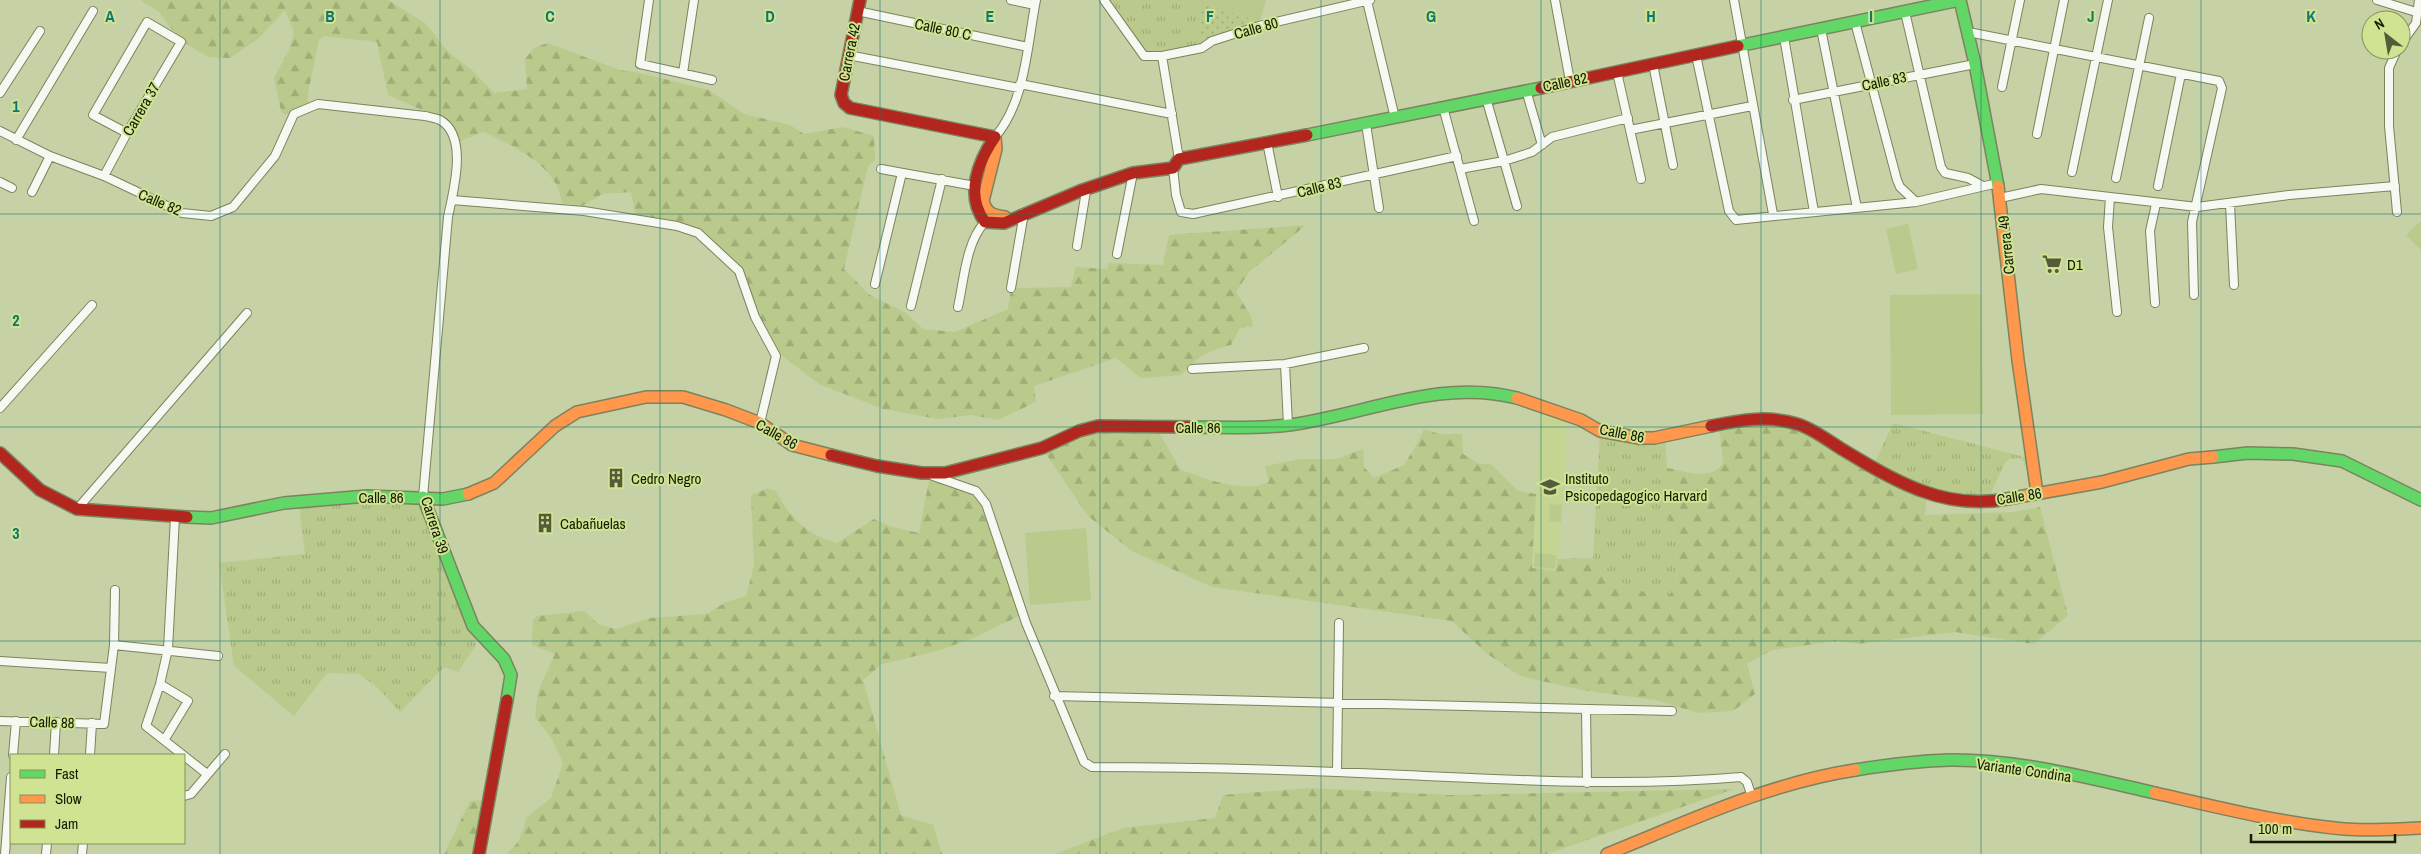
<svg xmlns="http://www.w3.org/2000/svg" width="2421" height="854" font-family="'Archivo Narrow',sans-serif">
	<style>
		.built { fill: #c4d591 }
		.grass { fill: url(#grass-tufts) }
		.forest { fill: url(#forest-firs) }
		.park { fill: url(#park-dots) }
		.garden { fill: #baca8c }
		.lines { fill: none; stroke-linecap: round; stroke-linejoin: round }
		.street-casing { stroke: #7c835f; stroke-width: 10 }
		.fast-casing { stroke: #7c835f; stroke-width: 14 }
		.slow-casing { stroke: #7c835f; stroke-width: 14 }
		.jam-casing { stroke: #7c835f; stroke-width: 14 }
		.street { stroke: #f6f8f2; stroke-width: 8 }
		.fast { stroke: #63d668; stroke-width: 11 }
		.slow { stroke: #ff974d; stroke-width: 11 }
		.jam { stroke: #b3261e; stroke-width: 11 }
		.grid { fill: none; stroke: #0f766e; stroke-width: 1; stroke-opacity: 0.55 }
		.labels { text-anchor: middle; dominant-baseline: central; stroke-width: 4; stroke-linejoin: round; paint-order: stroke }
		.street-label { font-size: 15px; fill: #161c00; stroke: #cfe393 }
		.poi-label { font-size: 15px; fill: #161c00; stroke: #cfe393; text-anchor: start }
		.grid-label { font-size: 16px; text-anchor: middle; font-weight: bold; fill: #0f766e; stroke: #cfe393; stroke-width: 4; stroke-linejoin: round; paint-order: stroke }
	</style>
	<defs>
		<pattern id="grass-tufts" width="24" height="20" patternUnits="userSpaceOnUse" patternTransform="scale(1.25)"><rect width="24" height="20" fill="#baca8c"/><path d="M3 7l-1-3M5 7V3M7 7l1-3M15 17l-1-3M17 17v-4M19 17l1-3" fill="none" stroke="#9fad77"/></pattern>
		<pattern id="forest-firs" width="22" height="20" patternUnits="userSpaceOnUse" patternTransform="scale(1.25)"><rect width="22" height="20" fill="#baca8c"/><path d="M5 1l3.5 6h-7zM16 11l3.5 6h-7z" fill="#9fad77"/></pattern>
		<pattern id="park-dots" width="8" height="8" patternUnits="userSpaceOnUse" patternTransform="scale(1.25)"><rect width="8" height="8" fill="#baca8c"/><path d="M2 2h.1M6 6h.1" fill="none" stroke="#9fad77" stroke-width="1.8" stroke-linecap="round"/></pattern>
	</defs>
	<rect width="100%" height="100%" fill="#c6d1a5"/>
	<!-- built -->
	<path class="built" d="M1541,407l24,10v46l-8,108 -25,-3z"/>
	<!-- grass -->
	<path class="grass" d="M1107,0h92l3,48 -58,8z
		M1893,423l139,36v10l-8,-4v-4l-5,-3 -10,1 -6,7 -15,34 -27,1 -89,-32z
		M1600,431l65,5 2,32 -3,37 12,33 1,49 -14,13 -61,-26 -9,-16z
		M362,500h60l51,126 3,19 -18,27 -14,-5 -44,45 -23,-25 -18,-13 -32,-1 -33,43 -60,-50 -15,-103 86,-9 -6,-49z"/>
	<!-- forest -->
	<path class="forest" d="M141,0h247l37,23 23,29 24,18 22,23 33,-4 -2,-30 9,-11 13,-5 73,27 20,3 69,17 35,24 46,11 14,9 39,-7 31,9 1,24 -7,6 -24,103 26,26 36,18 17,16 32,3 53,-23 3,-21 60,-1 5,-20 31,2 2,-6 54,2 6,-30 137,-10 -57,47 -13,20 15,24 2,10 -13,2 -9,17c-22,4 -35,14 -50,30l-40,3 -25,-20 -82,28 2,16 -38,18 -27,-5 -33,4 -55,-10 -64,-25 -38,-29 -26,-38 -16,-46 -34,-39 -68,-12 -6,-28 -29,2 -20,12 -20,-3c-4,-37 -49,-58 -79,-71l-23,9 -11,-19 -61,-27 -11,-53 -53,-6 -5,4 -11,53v14l-23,8 -4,-4 -7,-33 15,-28 5,-18 -9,-22 -26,28 -29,20 -22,-1 -21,-13 -18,-18 -9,-13z
		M1783,421l144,72 -2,22 89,-3 26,-5 28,108 -34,29 -79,-12 -97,12 -21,-3 -65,9 -25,14 8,30 -22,17 -34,2 -44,-13 -73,-10 -62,-14 -34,-23 -34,-32 -240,-34 -80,-36 -44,-35 -46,-68 56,-22h57l26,44c26,9 62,24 88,12l-4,-16 36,-7h35l27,-10 1,18 10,11 30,-13 13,-21 7,-15 15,5h23l1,20 17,10h11l27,27 18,3 -4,74 24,3 1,-12 36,-1 9,16 61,26 14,-13 -1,-49 -12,-33 3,-37c19,3 44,14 56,-5l-4,-37z
		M930,475l50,20 43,119 -52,25 -34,12 -55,13 -19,16 38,135 32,10 9,29h-435l12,-13 8,-24 24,-19 12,-35 -11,-24 -17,-22 3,-26 17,-37 -23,-9 1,-25 4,-4 47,-5 16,14 16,4 34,-11 57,-4 19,-12 20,-6 8,-31 -3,-70 17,-7 8,3c14,27 31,44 61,52l37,-24 15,7 30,7z
		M1310,788l140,7 284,-6 -187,65h-492l68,-26 92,-10 8,-23z
		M487,800l-10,54h-33l26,-53z"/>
	<!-- park -->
	<path class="park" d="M1198,2l62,19 -1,5 -57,22z"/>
	<!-- garden -->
	<path class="garden" d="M1199,0h67l-6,21 -62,-19z
		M2421,221v29l-15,-15z
		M1908,224l10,45 -22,5 -10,-45z
		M1982,294l1,120 -92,1 -1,-120z
		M1550,504l12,1 -1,17 -12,-1z
		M1086,528l5,72 -61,5 -5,-72z
		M1535,553l21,2 -1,14 -21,-2z"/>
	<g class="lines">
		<defs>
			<path id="street" d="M649,0l-9,64 72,16
				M1011,0l24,5
				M1104,0l40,56h18l40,-8 10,-7 47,-15 111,-26
				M1555,0l15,81
				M1734,0l39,214
				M2377,0l39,12
				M1367,1l28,117
				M857,11l171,36
				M1905,12l36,155 4,6 23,5 15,8
				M1855,22l42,158 3,7 16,15
				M1821,29l36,179
				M1968,32l251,49 3,7 -30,134 2,73
				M1784,37l30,175
				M2401,44l15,-21 3,-23
				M848,55l171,33
				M1696,55l33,156 7,9 180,-18 82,-19
				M1162,56l17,103
				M1653,64l20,101
				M1617,72l24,107
				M683,73l11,-73
				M1020,84l152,30
				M2002,87l18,-87
				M1526,90l16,55
				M0,93l40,-62
				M1486,98l31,108
				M1793,100l182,-36
				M1443,107l31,114
				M1366,124l13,84
				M1630,130l122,-24
				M0,131l50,25 54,20 78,37 29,3 22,-9 42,-51 19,-42 24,-10 107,12c4,1 11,2 15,4 29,16 13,72 8,97l-25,280
				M2037,134l27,-134
				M995,137c31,-36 32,-92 41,-137
				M16,140l77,-129
				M1267,142l11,55
				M1173,168l3,27 5,17 12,2 264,-58
				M881,169l94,17
				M1460,169l44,-8 28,-9 20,-15 76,-19
				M2072,172l36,-172
				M104,176l23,-43 54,-91 -34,-20 -54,93 34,18
				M2116,178l33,-160
				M0,182l12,6
				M2158,186l23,-112
				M32,192l18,-36
				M2110,197l-2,30 9,85
				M2000,198l41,-9 156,18 92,-12 106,-9
				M452,200l132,11 93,15 21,7 41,38 16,46 21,39 -16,67
				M2230,204l4,81
				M2397,212l-8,-86v-58l8,-18
				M1077,246l9,-55
				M1117,254l16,-81
				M875,284l27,-111
				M1011,288l13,-75
				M2155,303l-5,-72 6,-27
				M911,306l31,-127
				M958,307c6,-27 8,-65 27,-85
				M1285,364l3,61
				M1192,369l93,-5 79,-16
				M0,408l92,-103
				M933,476l43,15 10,13 40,119 58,139 8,5c105,0 209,3 313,8 113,5 223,12 336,2l6,5 5,15
				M77,509l170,-196
				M175,517l-7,132 -8,35 -14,42 61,48
				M114,645l104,11
				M0,661l111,7
				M160,684l28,17 -23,38
				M1054,696l618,15
				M1586,709l1,74
				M0,721l104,3 10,-79 1,-55
				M13,755l3,-34
				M54,755l2,-33
				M90,755l2,-32
				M1337,771l2,-148
				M184,796l7,-2 34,-40
				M5,854l6,-77
				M46,854l1,-11
				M82,854l1,-11"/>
			<path id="fast" d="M1960,0l15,64 23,122
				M1738,46l222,-46
				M1307,135l234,-47
				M1190,427c32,0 66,2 99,-2 76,-10 150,-47 228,-27
				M2213,457l35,-4 45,1 49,7 79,39
				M423,497l50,129 31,33 7,16 -4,25
				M187,517l24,1 73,-15 83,-7 76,3 25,-5
				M1855,770c31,-5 62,-9 94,-10 69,-1 140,18 206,33"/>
			<path id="slow" d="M995,137l1,12 -13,52c4,13 10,14 22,16
				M1998,186l20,174 19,133
				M1517,398l64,22 19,11 39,7h15l57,-12
				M468,494l26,-11 61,-57 22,-14 69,-15h37l43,13 34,13 32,22 39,10
				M2007,499l95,-17 87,-23 24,-2
				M2155,793c62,14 125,30 189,36 26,2 51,0 77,-1
				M1607,854c80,-32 162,-71 248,-84"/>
			<path id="jam" d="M860,0l-19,95 3,8 6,5 145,29
				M1541,88l197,-42
				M995,137c-17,25 -30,58 -10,85l19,1 76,-32 53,-18 40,-5 6,-9 128,-24
				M1711,426c29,-6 58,-11 86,-2 15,4 30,16 43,24 53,32 103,63 167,51
				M0,453l40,37 37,19 110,8
				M831,455l46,11 45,7h23l97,-25 37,-17 19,-5 92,1
				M479,854l28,-154"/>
		</defs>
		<!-- street casing -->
		<use href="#street" class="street-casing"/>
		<!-- fast casing -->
		<use href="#fast" class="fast-casing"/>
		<!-- slow casing -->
		<use href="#slow" class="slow-casing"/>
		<!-- jam casing -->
		<use href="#jam" class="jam-casing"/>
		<!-- street -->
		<use href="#street" class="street"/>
		<!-- fast -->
		<use href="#fast" class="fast"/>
		<!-- slow -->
		<use href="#slow" class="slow"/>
		<!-- jam -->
		<use href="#jam" class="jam"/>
	</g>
	<!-- grid -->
	<path class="grid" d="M220,0v854M440,0v854M660,0v854M880,0v854M1100,0v854M1321,0v854M1541,0v854M1761,0v854M1981,0v854M2201,0v854M0,214h2421M0,427h2421M0,641h2421"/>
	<!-- icons -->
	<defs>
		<symbol id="supermarket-bare" viewBox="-9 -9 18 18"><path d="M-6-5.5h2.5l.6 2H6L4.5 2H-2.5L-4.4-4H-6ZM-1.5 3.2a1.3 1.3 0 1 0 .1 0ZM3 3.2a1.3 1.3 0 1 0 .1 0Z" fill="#545b3a" stroke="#cfe393" stroke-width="2.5" paint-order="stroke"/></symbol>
		<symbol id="building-bare" viewBox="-9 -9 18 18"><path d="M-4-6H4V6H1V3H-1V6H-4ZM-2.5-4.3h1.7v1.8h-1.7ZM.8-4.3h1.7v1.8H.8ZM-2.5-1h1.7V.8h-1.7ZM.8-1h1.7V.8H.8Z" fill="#545b3a" stroke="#cfe393" stroke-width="2.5" paint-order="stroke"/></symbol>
		<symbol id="school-bare" viewBox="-9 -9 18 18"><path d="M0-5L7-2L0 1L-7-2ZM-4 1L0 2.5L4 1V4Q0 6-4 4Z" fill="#545b3a" stroke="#cfe393" stroke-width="2.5" paint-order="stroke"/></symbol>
	</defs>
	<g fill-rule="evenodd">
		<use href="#supermarket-bare" x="2038" y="250" width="28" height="28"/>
		<use href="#building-bare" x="602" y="464" width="28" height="28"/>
		<use href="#school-bare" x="1536" y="473" width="28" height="28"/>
		<use href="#building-bare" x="531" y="509" width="28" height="28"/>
	</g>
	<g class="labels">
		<!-- street labels -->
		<g class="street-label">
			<text transform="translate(1256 28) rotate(-16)">Calle 80</text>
			<text transform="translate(943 29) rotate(12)">Calle 80 C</text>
			<text transform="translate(849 52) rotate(-79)">Carrera 42</text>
			<text transform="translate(1884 81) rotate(-12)">Calle 83</text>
			<text transform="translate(1565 82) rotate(-12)">Calle 82</text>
			<text transform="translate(141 109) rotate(-60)">Carrera 37</text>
			<text transform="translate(1319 187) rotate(-14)">Calle 83</text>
			<text transform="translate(160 202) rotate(23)">Calle 82</text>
			<text transform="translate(2006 245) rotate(-96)">Carrera 49</text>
			<text x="1198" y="427">Calle 86</text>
			<text transform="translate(1622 433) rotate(11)">Calle 86</text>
			<text transform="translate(777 434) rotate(29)">Calle 86</text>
			<text transform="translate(2019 496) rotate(-9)">Calle 86</text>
			<text x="381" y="497">Calle 86</text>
			<text transform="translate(435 525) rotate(72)">Carrera 39</text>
			<text transform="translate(52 722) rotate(2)">Calle 88</text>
			<text transform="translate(2024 770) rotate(8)">Variante Condina</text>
		</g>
		<!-- poi labels -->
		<g class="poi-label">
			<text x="2067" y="264">D1</text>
			<text x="631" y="478">Cedro Negro</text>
			<text x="1565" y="478">Instituto<tspan x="1565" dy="17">Psicopedagogico Harvard</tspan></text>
			<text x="560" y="523">Cabañuelas</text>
		</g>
	</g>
	<g class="grid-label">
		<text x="110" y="22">A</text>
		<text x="330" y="22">B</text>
		<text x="550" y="22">C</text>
		<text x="770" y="22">D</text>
		<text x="990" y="22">E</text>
		<text x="1210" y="22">F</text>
		<text x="1431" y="22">G</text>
		<text x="1651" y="22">H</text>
		<text x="1871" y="22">I</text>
		<text x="2091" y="22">J</text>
		<text x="2311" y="22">K</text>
		<text x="16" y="112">1</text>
		<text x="16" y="326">2</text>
		<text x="16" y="539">3</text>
	</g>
	<!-- legend -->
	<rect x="10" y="754" width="175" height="90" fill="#cfe393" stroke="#859358"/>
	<rect x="20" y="770" width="25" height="8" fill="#63d668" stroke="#859358"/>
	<text x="55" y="779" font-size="15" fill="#161c00">Fast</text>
	<rect x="20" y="795" width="25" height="8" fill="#ff974d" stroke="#859358"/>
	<text x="55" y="804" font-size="15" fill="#161c00">Slow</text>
	<rect x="20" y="820" width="25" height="8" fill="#b3261e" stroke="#859358"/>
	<text x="55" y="829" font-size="15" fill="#161c00">Jam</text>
	<!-- north arrow -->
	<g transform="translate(2386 35) rotate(329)"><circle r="24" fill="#cfe393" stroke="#859358"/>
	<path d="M0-4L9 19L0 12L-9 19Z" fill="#545b3a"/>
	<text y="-8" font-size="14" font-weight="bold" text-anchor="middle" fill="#161c00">N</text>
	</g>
	<!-- scale -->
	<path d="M2251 834v8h144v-8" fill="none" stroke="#161c00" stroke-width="2.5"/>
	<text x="2258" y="834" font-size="15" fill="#161c00" stroke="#cfe393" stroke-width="4" paint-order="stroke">100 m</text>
</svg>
